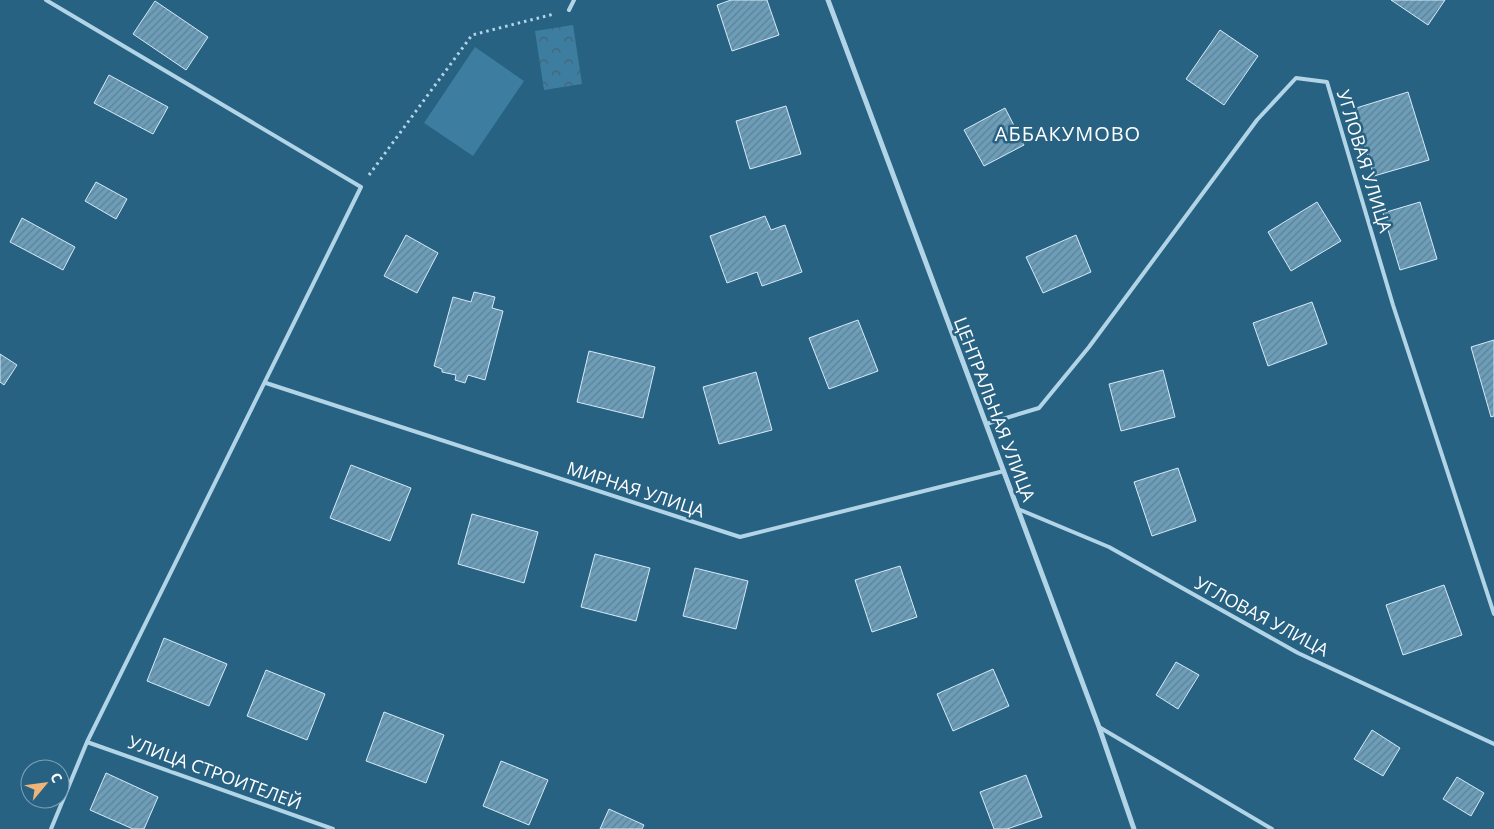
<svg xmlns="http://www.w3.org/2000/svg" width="1494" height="829" font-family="'Open Sans',sans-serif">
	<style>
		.park { fill: url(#park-crowns) }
		.pitch { fill: #3d7da0 }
		.building { fill: url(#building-hatch); stroke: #d5eaf6 }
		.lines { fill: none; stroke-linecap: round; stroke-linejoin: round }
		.path { stroke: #b2d4e7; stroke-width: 3; stroke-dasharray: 2.5 4; stroke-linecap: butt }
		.service { stroke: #b2d4e7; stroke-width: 4 }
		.minor { stroke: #b2d4e7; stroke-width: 5 }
		.labels { text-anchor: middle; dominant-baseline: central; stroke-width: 5; stroke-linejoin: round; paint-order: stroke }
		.street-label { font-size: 18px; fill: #fff; stroke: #286283 }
		.quarter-label { font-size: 20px; letter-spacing: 1px; fill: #fff; stroke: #286283 }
	</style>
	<defs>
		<pattern id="park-crowns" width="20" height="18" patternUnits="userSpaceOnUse" patternTransform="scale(1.25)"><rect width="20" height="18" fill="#3d7da0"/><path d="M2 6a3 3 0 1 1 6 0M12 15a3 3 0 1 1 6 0" fill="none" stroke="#446476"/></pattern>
		<pattern id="building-hatch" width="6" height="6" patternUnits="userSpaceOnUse" patternTransform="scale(1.25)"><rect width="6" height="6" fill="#6c9db9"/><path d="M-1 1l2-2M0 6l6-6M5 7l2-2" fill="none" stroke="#618193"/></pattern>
	</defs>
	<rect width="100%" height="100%" fill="#286283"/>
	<!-- park -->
	<path class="park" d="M573,25l9,59 -38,6 -9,-59z"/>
	<!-- pitch -->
	<path class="pitch" d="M475,47l49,34 -51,75 -49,-33z"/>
	<!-- building -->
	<path class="building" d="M731,0h36l12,35 -47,16 -15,-46z
		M1391,0h54l-17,25z
		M155,1l53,36 -22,33 -53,-36z
		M1220,30l38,26 -34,49 -38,-26z
		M109,75l59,32 -15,27 -59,-31z
		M1408,92l21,68 -55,16 -21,-67z
		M786,106l15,48 -51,15 -14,-48z
		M1005,108l19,37 -40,21 -20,-36z
		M96,182l31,17 -11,20 -31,-18z
		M1317,202l24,39 -50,30 -23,-39z
		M1420,202l17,57 -37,11 -17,-57z
		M765,216l6,14 14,-5 17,47 -40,14 -5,-14 -30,11 -17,-47z
		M22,218l53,29 -12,23 -53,-28z
		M406,235l32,18 -21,40 -33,-17z
		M1076,235l15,37 -48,21 -17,-36z
		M474,292l21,5 -3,11 11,3 -18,69 -17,-5 -3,8 -10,-3 1,-5 -14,-3v-3l-8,-3 19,-69 18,5z
		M1312,302l15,42 -59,22 -15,-43z
		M858,320l20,51 -49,18 -20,-51z
		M1494,340v76l-3,1 -20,-70z
		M589,351l66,16 -12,51 -66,-16z
		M0,354l17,11 -13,20 -4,-3z
		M1163,370l12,47 -54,14 -12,-47z
		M756,372l16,58 -53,14 -16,-57z
		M351,465l60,23 -21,53 -60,-23z
		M1178,468l18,53 -44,15 -18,-54z
		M472,514l66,18 -14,51 -66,-19z
		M595,554l55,14 -14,53 -55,-14z
		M900,566l17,51 -45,15 -17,-52z
		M695,568l53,13 -12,48 -53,-13z
		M1444,585l18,50 -59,20 -17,-50z
		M164,638l63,26 -18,42 -62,-25z
		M1176,662l23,13 -21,34 -22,-14z
		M993,669l16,37 -56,25 -16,-37z
		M266,670l59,24 -18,46 -60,-24z
		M384,712l60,23 -18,48 -60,-22z
		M1372,730l28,18 -17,28 -29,-17z
		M501,761l47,19 -19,45 -46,-19z
		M106,773l52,24 -14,32h-11l-43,-19z
		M1026,775l16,42 -35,12h-13l-14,-37z
		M1457,777l27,16 -13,23 -28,-17z
		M609,809l35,16 -2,4h-42z"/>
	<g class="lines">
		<!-- path -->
		<path class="path" d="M369,175l103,-140 82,-21"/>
		<!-- service -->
		<path class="service" d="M46,0l315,187 -274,555 -36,87
			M569,10l5,-10
			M266,383l474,154 264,-66
			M986,424l53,-16 50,-61 168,-227 39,-42 31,4 66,223 101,309
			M1018,509l91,38 189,106 196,91
			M1099,727l173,102
			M87,742l246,87"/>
		<!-- minor -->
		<path class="minor" d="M828,0l271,727 35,102"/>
	</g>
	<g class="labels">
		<!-- street labels -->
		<g class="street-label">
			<text transform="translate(1365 161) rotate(73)">УГЛОВАЯ УЛИЦА</text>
			<text transform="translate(995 409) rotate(69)">ЦЕНТРАЛЬНАЯ УЛИЦА</text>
			<text transform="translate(636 489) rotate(18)">МИРНАЯ УЛИЦА</text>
			<text transform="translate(1262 616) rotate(28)">УГЛОВАЯ УЛИЦА</text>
			<text transform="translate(215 772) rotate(20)">УЛИЦА СТРОИТЕЛЕЙ</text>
		</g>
		<!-- quarter labels -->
		<g class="quarter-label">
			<text x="1068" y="133">АББАКУМОВО</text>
		</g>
	</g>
	<!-- north arrow -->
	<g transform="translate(45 784) rotate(61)"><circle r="24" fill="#286283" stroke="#7ea1b5"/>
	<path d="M0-4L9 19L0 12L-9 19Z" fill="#eeb478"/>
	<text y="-8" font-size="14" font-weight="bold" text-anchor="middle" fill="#ffffff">С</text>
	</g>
</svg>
